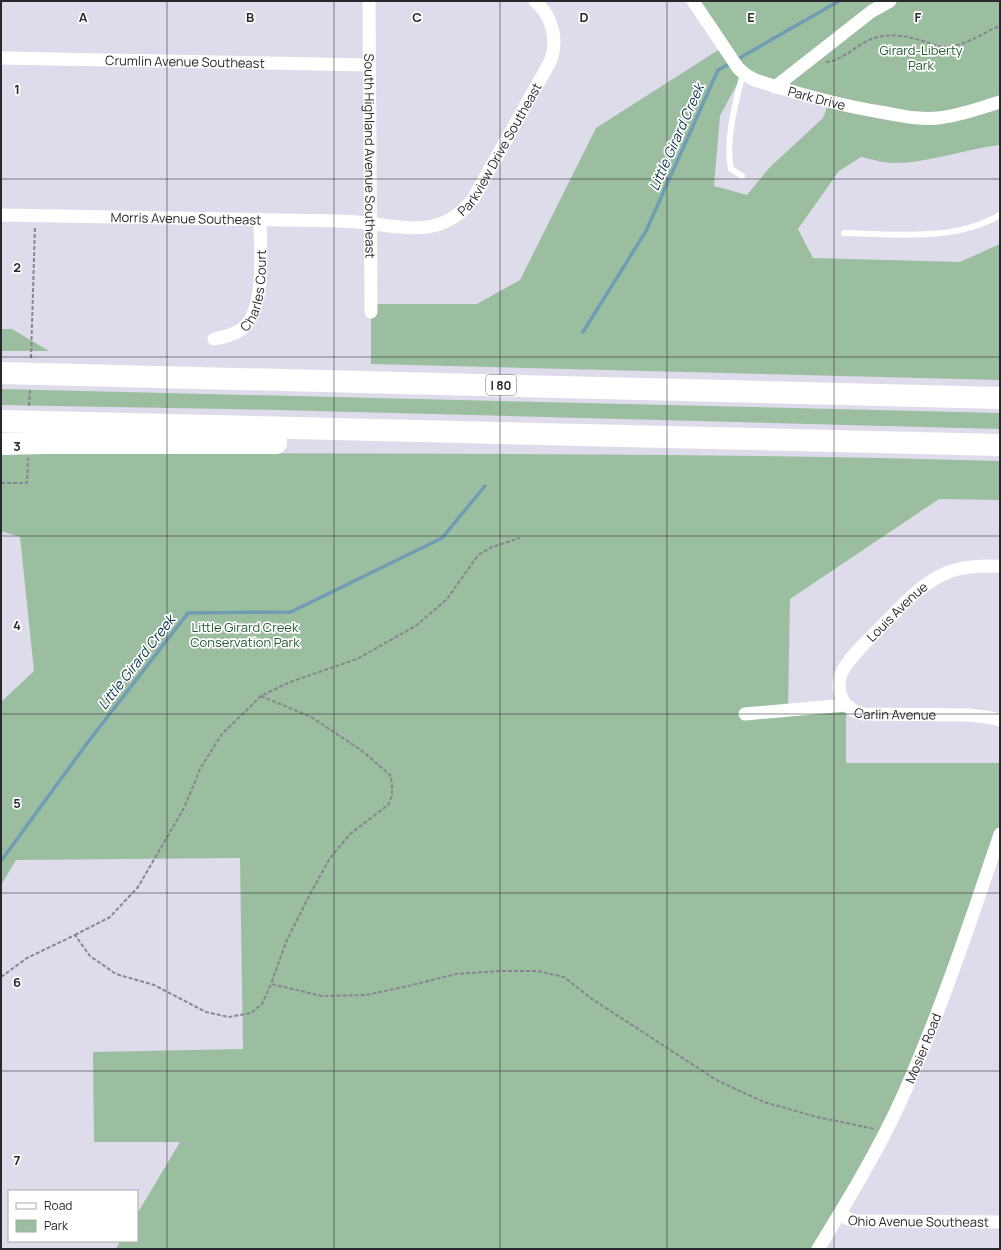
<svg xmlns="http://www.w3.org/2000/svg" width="1001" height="1250" font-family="Manrope,sans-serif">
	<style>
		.green { fill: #9bbea0; fill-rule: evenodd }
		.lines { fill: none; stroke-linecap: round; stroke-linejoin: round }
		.stream { stroke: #6f9db4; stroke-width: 3.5 }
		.path { stroke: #878690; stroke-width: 2; stroke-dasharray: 4 2; stroke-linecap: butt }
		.service { stroke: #fff; stroke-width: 6 }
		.minor { stroke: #fff; stroke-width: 13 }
		.motorway { stroke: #fff; stroke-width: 22 }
		.grid { fill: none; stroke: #29282d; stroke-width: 1; stroke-opacity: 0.55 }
		.labels { text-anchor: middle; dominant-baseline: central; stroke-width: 3.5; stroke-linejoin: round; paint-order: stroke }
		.shield { fill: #fff; stroke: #69686c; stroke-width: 1 }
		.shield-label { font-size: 12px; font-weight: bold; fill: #29282d }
		.park-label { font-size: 13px; fill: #235b31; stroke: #fff }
		.street-label { font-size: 13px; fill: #29282d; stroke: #fff }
		.water-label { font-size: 14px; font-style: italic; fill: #083344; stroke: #fff }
		.grid-label { font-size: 13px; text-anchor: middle; font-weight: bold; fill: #29282d; stroke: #fff; stroke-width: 3.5; stroke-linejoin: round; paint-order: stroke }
	</style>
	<rect width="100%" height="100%" fill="#dedceb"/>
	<!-- green -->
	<path class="green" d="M693,1h307v144c-35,4 -71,18 -106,18 -11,0 -23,-4 -33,-6l-22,14 -41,58 15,29 147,4 40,-18v136l-629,-16v-60h106l43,-24 76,-152 127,-81zM743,73l86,29 -6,16 -54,50 -22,27 -33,-9 6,-70z
		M1,329h11l37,22h-48z
		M1,389l999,24v16l-723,-19 -276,-5z
		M66,453c311,1 623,-1 934,8v39l-61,-1 -149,100 -2,111 58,-5v58h154v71l-98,264 -84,151h-702l4,-8h17v-27l43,-72h-86l-1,-90 150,-3 -3,-191 -224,2 -15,25v-183l33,-31 -14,-134 -19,-6v-77z"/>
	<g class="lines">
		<!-- stream -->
		<path class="stream" d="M736,60l103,-59
			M583,332l63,-101 72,-161 13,-7
			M1,861l87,-119 100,-129 103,-1 151,-74 43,-52"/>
		<!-- path -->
		<path class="path" d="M826,62c18,-1 33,-21 52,-25 16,-4 32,0 48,5 6,2 13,5 20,5 20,-1 36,-14 54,-21
			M31,358l4,-132
			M29,406l1,-16
			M1,483h26l1,-25
			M261,696l50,21 50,33 29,25 2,8v13l-4,9 -38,29 -20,24 -22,40 -22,44 -15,42
			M75,935l35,-18 28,-30 46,-79 17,-41 21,-33 39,-38 29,-14 67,-23 60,-34 30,-26 31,-44 14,-8 28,-9
			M1,977l26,-19 48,-23 15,21 26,18 38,11 52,27 23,5 22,-4 11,-9 9,-20 51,12 44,-1 38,-8 52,-13 45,-3h37l26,6 28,22 126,82 46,21 53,15 58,12"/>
		<!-- service -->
		<path class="service" d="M742,176l-11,-7c-6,-29 5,-68 12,-96
			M844,233c52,1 108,9 156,-18"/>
		<!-- minor -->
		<g class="minor">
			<path id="s1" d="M369,1l2,311"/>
			<path id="s2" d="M693,1l45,67 8,7 9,5c43,14 86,26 131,33 17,3 34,7 52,5 21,-2 42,-10 62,-16"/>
			<path id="s3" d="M1,58l368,7"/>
			<path d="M775,87l97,-76 18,-10"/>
			<path id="s4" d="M1,215c113,2 226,4 339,6 28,0 67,11 93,5 17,-4 30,-14 40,-27l77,-137c9,-22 2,-46 -15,-61"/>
			<path id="s5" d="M214,339c10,-2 20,-4 28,-10 25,-19 18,-81 18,-110"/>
			<path id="s6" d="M846,705c-7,-9 -9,-19 -5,-31 7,-16 29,-36 42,-49 17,-17 33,-36 55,-48 19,-11 40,-11 62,-11"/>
			<path id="s7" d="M745,714l101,-9 8,6 9,3 106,1 17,2 14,3"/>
			<path id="s8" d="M841,1213l7,6 9,2 143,1"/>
			<path id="s9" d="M818,1249c30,-49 60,-98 84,-151 38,-85 68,-175 98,-264"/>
		</g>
		<!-- motorway -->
		<path class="motorway" d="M1,373l999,25
			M1,421l999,24
			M1,444l44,-1h231"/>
	</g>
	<!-- grid -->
	<path class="grid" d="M167,1v1248M334,1v1248M500,1v1248M667,1v1248M834,1v1248M1,179h999M1,357h999M1,536h999M1,714h999M1,893h999M1,1071h999"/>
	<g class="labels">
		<!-- shield labels -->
		<rect class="shield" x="486" y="375" width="30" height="20" rx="3"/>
		<g class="shield-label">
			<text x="501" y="385">I 80</text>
		</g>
		<!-- park labels -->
		<g class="park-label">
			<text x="921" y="50">Girard-Liberty<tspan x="921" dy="15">Park</tspan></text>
			<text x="245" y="627">Little Girard Creek<tspan x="245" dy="15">Conservation Park</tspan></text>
		</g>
		<!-- street labels -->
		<g class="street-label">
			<text stroke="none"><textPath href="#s3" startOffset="184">Crumlin Avenue Southeast</textPath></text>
			<text stroke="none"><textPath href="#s2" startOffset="166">Park Drive</textPath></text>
			<text stroke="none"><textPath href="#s4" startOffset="538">Parkview Drive Southeast</textPath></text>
			<text stroke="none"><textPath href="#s1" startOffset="155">South Highland Avenue Southeast</textPath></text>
			<text stroke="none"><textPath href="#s4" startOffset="185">Morris Avenue Southeast</textPath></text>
			<text stroke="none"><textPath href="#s5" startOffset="72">Charles Court</textPath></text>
			<text stroke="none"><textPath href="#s6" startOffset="117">Louis Avenue</textPath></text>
			<text stroke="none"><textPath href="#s7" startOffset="153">Carlin Avenue</textPath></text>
			<text stroke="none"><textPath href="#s9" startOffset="227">Mosier Road</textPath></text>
			<text stroke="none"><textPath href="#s8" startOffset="80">Ohio Avenue Southeast</textPath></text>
		</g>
		<!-- water labels -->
		<g class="water-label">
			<text transform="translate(676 137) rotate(-66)">Little Girard Creek</text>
			<text transform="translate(136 662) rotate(-52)">Little Girard Creek</text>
		</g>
	</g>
	<g class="grid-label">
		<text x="83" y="22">A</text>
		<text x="250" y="22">B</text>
		<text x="417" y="22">C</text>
		<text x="584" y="22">D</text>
		<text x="751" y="22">E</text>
		<text x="918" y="22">F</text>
		<text x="17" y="94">1</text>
		<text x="17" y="272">2</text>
		<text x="17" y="451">3</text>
		<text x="17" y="630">4</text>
		<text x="17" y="808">5</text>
		<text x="17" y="987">6</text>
		<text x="17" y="1165">7</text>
	</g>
	<!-- border -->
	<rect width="1001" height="1250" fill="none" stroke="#29282d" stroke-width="4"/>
	<!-- legend -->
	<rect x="8" y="1190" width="130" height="52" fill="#ffffff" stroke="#a9a9ab"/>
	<rect x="16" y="1203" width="20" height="6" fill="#ffffff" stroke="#a9a9ab"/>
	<text x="44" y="1210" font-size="12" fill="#29282d">Road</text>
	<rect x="16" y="1220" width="20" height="12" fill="#9bbea0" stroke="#a9a9ab"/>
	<text x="44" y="1230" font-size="12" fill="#29282d">Park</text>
</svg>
